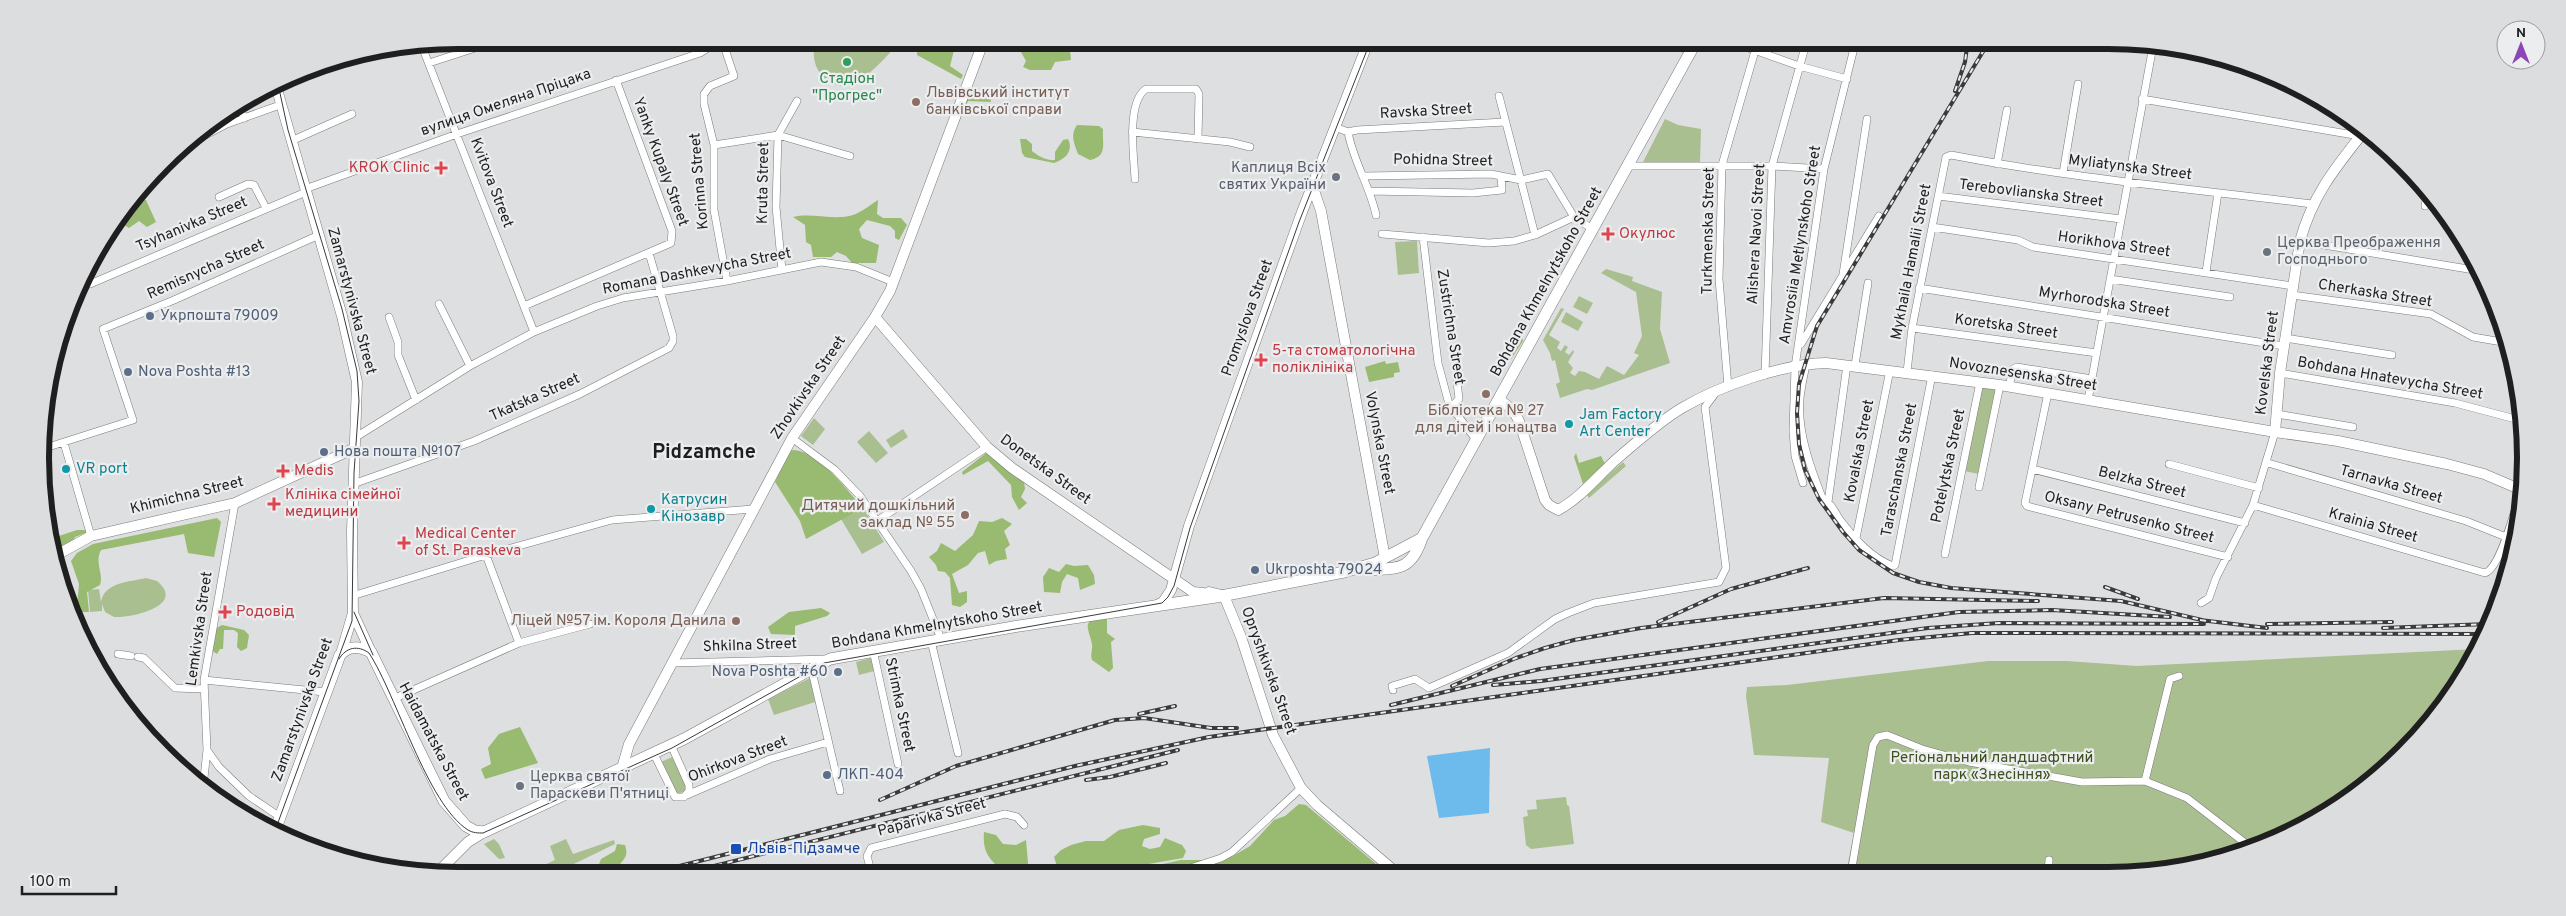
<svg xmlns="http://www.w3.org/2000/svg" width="2566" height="916" font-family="Overpass,sans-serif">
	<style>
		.green { fill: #a9bf90 }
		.forest { fill: #99ba71 }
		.water { fill: #6dbbec }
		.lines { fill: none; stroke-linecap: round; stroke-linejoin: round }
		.street-casing { stroke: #797a7b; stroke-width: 8 }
		.secondary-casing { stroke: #797a7b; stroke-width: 11 }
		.primary-casing { stroke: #797a7b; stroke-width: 12 }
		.street { stroke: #fff; stroke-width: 7 }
		.secondary { stroke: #fff; stroke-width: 10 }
		.primary { stroke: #fff; stroke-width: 11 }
		.tram { stroke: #3b3b3c; stroke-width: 1 }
		.rail-casing { stroke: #3b3b3c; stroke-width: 4 }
		.rail { stroke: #ecedee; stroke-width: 2; stroke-dasharray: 5.5; stroke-linecap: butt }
		.leisure-dot { fill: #2e9e5b; stroke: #ecedee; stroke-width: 2 }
		.education-dot { fill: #8d6e63; stroke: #ecedee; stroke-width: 2 }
		.health-dot { fill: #e0444e; stroke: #ecedee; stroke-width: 2 }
		.worship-dot { fill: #6b7280; stroke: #ecedee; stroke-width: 2 }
		.service-dot { fill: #5c6f8a; stroke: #ecedee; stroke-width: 2 }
		.culture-dot { fill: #0f9aa8; stroke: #ecedee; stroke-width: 2 }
		.transit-dot { fill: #1a4fb4; stroke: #ecedee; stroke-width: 2 }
		.labels { text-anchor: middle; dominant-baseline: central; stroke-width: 4.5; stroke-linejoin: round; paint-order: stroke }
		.leisure-label { font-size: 15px; fill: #27864d; stroke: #ecedee }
		.education-label { font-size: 15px; fill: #785e54; stroke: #ecedee; text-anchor: end }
		.street-label { font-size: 15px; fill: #1f1f20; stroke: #ecedee }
		.health-label { font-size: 15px; fill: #be3a42; stroke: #ecedee; text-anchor: start }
		.worship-label { font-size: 15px; fill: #5b616d; stroke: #ecedee; text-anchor: start }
		.service-label { font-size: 15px; fill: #4e5e75; stroke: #ecedee; text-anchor: start }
		.culture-label { font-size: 15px; fill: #0d838f; stroke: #ecedee; text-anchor: start }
		.park-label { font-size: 15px; fill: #3b501c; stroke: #ecedee }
		.transit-label { font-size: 15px; fill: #164399; stroke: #ecedee; text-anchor: start }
		.district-label { font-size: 20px; font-weight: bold; fill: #1f1f20; stroke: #ecedee }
		.rim { fill: none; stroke: #1f1f20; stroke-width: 6 }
	</style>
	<rect width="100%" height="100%" fill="#dedfe0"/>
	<!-- green -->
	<path class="green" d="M817,40h85c-20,20 -57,71 -84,30 -5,-9 -6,-21 -1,-30z
		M1665,119l13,6 23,4 -1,33h-57z
		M1417,241l2,32 -21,2 -3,-33z
		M1606,269l27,8 -1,4 30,11 -2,37 10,34 -78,27 -5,-1 -27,9 -4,-14 4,-2 -5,-22 -3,1 -2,-8 -7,-13 18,-32 3,1 -15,26 11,7 -3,6 4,3 4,-6 3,2 -3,5 4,3 4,-5 1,2 -6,10 5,6 -3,5 5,3 4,-5 6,1 14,7 8,-13 17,9 15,-20 -5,-2 8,-17 -6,-44 -35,-19z
		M1579,296l14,7 -6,11 -14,-7z
		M1566,312l17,10 -5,9 -17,-9z
		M1981,384l17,3 -19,87 -15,-3z
		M814,418l11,11 -12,16 -12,-9z
		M903,429l5,8 -17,11 -5,-8z
		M869,431l19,22 -12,10 -19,-21z
		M1623,462l3,4 -37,32 -3,-4z
		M863,508l21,34 -22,12 -21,-35z
		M146,578l11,3c30,25 -26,37 -43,36l-9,-5 -3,-8v7l-12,1 -2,-22 11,-1 2,13c3,-20 29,-20 45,-24z
		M2477,649l-7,18 -86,105 -91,61 -130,39 -317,1 8,-40 -33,-11 8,-64 -75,-3 -8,-59 1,-9 40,-2 201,-24h79l70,5z
		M871,658l3,13 -15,4 -3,-13z
		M810,678l5,24 -41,13 -6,-16z
		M672,757l16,32 -11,6 -16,-33z
		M1566,797l1,8 2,1 5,38 -43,5 -5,-4 -3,-28 5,-1 -1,-6 10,-1 -1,-9z
		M494,839l5,5 6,14 -6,1 -15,-15z
		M566,839l7,15 41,-14 1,4 -66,32h-28l34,-16 -5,-14z"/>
	<!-- forest -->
	<path class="forest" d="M924,40h26l5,6 -5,20 13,9 -2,4 -44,-24v-6z
		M986,40h83l2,20 -16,2 -4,8h-21l-7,-3 3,-6 -10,-18 -6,-2 -5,4 -9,-4 -11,7z
		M970,89l20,8 1,5 -23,-1 -9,21 -4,-2z
		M1077,125l22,1 4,3c-1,15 5,27 -13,31l-12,-6c-4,-11 -8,-19 -1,-29z
		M1020,139h6l6,5v7c6,5 15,10 23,9v-8l8,-12 5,-1c6,12 -3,20 -14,24l-29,-6 -3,-4z
		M141,200h5l10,22 -9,5 -8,-6 -10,7 -8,-5 2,-7z
		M878,200l-1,14 6,4h18l6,7 -8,15 -4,-2v-7l-5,-5 -23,-6 -8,9 3,9 17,7 -3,18h-24l-6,-7 -9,-4 -6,5h-18l-2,-12 -5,-3 -1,-17 -12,-8c19,-5 41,4 60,-2 9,-3 17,-10 25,-15z
		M1522,338l1,3 -14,21 -5,-5 11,-18z
		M1385,361l1,3 12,-2 2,10 -6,1v4l-25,5 -4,-15z
		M794,450c25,2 53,40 69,58l-57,31 -6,-18 -25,-39 14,-31z
		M986,453l38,29 1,7 -4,8 6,6 -8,7 -7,-13 -1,-12 -23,-24 -25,14 -1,-3z
		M1576,453l3,10 22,-7 4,8 -22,20 -9,-27z
		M217,518l4,4 -7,35 -26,-4 -4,-19 -83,16c-7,13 3,23 -1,35l-13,7 2,20h-8l-4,-6 2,-22 -8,-23 6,-8 16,-9z
		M1002,518l10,6 -8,7 6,14 -5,4 2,10 -11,2 -7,4 -4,-14 -7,2 -10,12 -16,9 7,19 8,-2v11l-7,5 -8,-2 -2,-27 -5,-6 -7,-1 -2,-6 -7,-8 8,-6 4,-8 14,8 18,-16 6,-14 13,1z
		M77,530h9l2,2 -13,5 -3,6 -20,11 -2,-15z
		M1066,564l8,2 14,-1 6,10 1,9 -15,6 -2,-12 -11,-4 -5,8 -2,11 -16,-1 -1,-15 6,-9 10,4z
		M821,608l9,5 -3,3 -32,10v9l-24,-1 -3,-7 21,-15z
		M1103,617l4,2v14l8,6 -4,3 2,26 -4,4 -17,-12c-2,-6 1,-10 0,-16 -3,-15 -12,-24 11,-27z
		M222,625l22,5 5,5 -2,13 -6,3 -4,-4 1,-14 -4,-3h-10l-1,19h-3l-3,5 -6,-4 4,-21z
		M520,727l18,36 -53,16 -4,-10 10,-5 -3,-16 11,-14z
		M1299,804l7,1 82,69 -254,1 6,-6 41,-9h31l21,-4 17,-10 24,-26 11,-4z
		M1143,825l17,3v6l-16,5 -2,7 8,3 10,-2 5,-9 17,7 4,6 -3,7 -40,7 -16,6 -12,-1 -3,5h-52l-6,-18 7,-7 10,-5 15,-4h18l15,-11z
		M984,832l12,3 7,9 13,1 10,-5 3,35h-39l5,-11c-10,-10 -12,-18 -11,-32z
		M617,844l8,1c3,10 1,12 -5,19 -3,4 -2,8 -6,12h-40l2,-3 22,-6 3,-8 14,-8z"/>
	<!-- water -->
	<path class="water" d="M1490,748l-1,65 -50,5 -12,-62z"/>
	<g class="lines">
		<defs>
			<path id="street" d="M722,40l12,36 -24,10 -6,8v10l10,41v65l13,71
				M1655,40l18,5
				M1673,40v5l18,6
				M1726,40l73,26 48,13
				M421,44l113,288
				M429,63l71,-23
				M1499,96l36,139
				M2142,99l218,37
				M238,109l7,9
				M1335,127l13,5c5,29 22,54 28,83
				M1132,132l98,10 20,5
				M1348,132l9,-2 148,-8
				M291,141l61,-27
				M714,145l64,-10 72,21
				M175,151l52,-27 53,-19
				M1997,164l10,-54
				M1629,166h143l52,3
				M2063,173l15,-89
				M1364,176l127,-2 30,6 27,-6 26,43 20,13
				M1135,179c-1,-21 -9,-77 11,-90h50l3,5 -1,45
				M305,189l152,-55 243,-81 8,-5 5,-8
				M1369,191l104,2 29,-3 -1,-14
				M1938,196l183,23
				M219,197l29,-13 6,1 12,23
				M2425,206l3,-16
				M1932,227l86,13 15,7 260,39
				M1382,234l107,9 25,-2 21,-6 39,-18
				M1423,237l15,126 11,41 28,37
				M2300,241l180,30
				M782,270l-6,-63 2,-72 19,-34
				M2206,272l12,-79
				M1843,274l24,-155
				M2110,279l120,18
				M90,284l216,-92
				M1919,288l365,58
				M2292,295l139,19 42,23 35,6
				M439,304l31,62
				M524,306l147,-63 1,-12 -56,-151
				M389,317l9,25v13l18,45
				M1912,328l185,25
				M2285,338l107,17
				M1801,344l78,-128
				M1806,364c-2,12 -5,23 -6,35 -3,33 11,70 23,101 9,3 12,13 17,20 14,18 31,38 53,46l2,-1 37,-190
				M1855,365l13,-82
				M1907,372l5,-44 34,-171 5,-2c119,23 241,34 361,49
				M2280,373l175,30 68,18
				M1765,375l7,-209 35,-126
				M1728,387l-9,-108 3,-114 33,-114
				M2009,387l4,-18 4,-2 75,12
				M2048,393l-23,110 2,3 201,51
				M2088,400l65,-354
				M1451,407l8,-8 -2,-17
				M2277,414l76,13
				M356,437l114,-71 64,-34 63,-26 26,-8 104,-17 94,-19 35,5 37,15
				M792,438l43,32 25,26 51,75 10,18 20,50
				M64,443l27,93
				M42,449l91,-29 -30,-91 71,-29 145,-65
				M2268,463l198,58 40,16
				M2169,464l90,24
				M2032,469l213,54
				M1803,483l-8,-27 -2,-25 2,-64 29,-198 32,-129
				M353,484l121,-43 106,-47 89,-46 4,-7v-5l-24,-83
				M1979,487l21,-102
				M1828,502l19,-137
				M235,503l-31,177 3,70 12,17 30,29 31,21
				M2253,505l232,68c17,-5 34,-79 40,-98
				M877,521l110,-74
				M1856,538l34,-168
				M2503,547l11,6
				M1945,554l35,-172
				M486,555l33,88
				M352,596l134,-41 126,-35 141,-11
				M2201,603l8,-5 7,-20 37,-73 22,-73
				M931,641l27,112
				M873,650l25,114
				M118,654l13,2
				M138,657l6,1 31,30 29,1
				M671,663l157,-4
				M811,667l29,124
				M204,680l121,12
				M1393,690l-1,-4 23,-7 14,9 79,-35 47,-34 13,-6 26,-10 125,-21 7,-14 -21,-161 9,-12
				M393,699l126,-56 71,-19
				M654,754l21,43h9l5,-6v-6l-18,-40
				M2145,781l25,-102 9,-3
				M203,787l4,-37
				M687,795l83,-36 58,-17
				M1851,873l22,-128 5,-8 9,-2 35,14 47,13 113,20 63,-1 42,17 62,48
				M2048,873l1,-13
				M1172,874l49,-16 11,-6 69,-64
				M872,875l-5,-19 4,-8 134,-34 12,3 7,8"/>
			<path id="secondary" d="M276,86l66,230 15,66 -5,149 1,82 -12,41
				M1312,185l9,26 64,347
				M875,317l112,130 25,21 181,124 10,1
				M1500,400l13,10 6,11 26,79 4,5 9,5c23,-12 41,-36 61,-53 19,-16 41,-36 63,-49 37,-22 101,-44 144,-45l174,22 275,47 63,9 109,23 37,10 40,17
				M2275,432l5,-59 20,-132c13,-47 36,-74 66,-112
				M53,557l38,-21 144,-33 120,-55
				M1209,592l13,3 3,3 16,39 32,98 28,53 16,17 81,69
				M1157,605l6,-3 8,-12 18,-64 51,-142 62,-172 67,-172
				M353,613l18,39
				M622,768l7,-24 163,-306 83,-121 15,-26 94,-251
				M437,873l31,-31 16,-10"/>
			<path id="primary" d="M1367,570c32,-2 44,1 55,-32l275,-498
				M276,828l64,-173c9,-10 19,-9 31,-3l73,149 22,25 9,5 9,1 200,-93 146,-80 189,-33 197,-29 128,-25 31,-9 47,-25"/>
		</defs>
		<!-- street casing -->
		<use href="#street" class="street-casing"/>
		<!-- secondary casing -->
		<use href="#secondary" class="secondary-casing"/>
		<!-- primary casing -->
		<use href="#primary" class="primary-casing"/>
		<!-- street -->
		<use href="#street" class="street"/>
		<!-- secondary -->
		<use href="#secondary" class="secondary"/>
		<!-- primary -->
		<use href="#primary" class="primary"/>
		<!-- tram -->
		<path class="tram" d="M354,612l19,43
			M339,659c7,-12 19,-14 30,-6 28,43 58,151 99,177 5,3 10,3 15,3l189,-85 152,-85 338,-60 6,-6 6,-11 16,-58 109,-306 72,-182
			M276,828l76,-207 2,-148 5,-72 -2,-30 -15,-62 -54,-179 -10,-46"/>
		<defs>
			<path id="rail" d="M1990,40l-173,286 -18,58 -2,29 2,31 6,26 14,29 24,33 16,18 34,23 26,9 32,6 170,13 85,20
				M1955,91l10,-29 3,-22
				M2105,587l33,12
				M2200,620l67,8
				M1658,622l73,-33 77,-21
				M2267,624l125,-2
				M2383,628l105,-4
				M1493,685l48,-4 387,-53 71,-5 205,1
				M1452,686l64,-28 29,-10 29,-8 67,-12 243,-30 154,3
				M1391,705l149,-36 419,-57 93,-2 118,7
				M1139,714l36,-8
				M1086,780l24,-3 56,-14
				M880,800l76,-34 159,-46 29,-2 67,10h26
				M640,876l435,-110 134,-29 690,-97 73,-7h33l479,1
				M674,876l504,-126"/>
		</defs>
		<!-- rail casing -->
		<use href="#rail" class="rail-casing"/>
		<!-- rail -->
		<use href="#rail" class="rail"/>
	</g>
	<!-- markers -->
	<circle class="leisure-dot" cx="847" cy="62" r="5"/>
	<g class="education-dot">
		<circle cx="916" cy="102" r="5"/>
		<circle cx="1486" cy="394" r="5"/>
		<circle cx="965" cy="515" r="5"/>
		<circle cx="736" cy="621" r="5"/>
	</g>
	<g class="health-dot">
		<path d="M438.5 160.5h5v5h5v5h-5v5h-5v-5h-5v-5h5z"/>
		<path d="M1605.5 226.5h5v5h5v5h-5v5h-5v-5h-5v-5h5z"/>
		<path d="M1258.5 352.5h5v5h5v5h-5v5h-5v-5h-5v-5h5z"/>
		<path d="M280.5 463.5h5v5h5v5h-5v5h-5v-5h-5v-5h5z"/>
		<path d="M271.5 496.5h5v5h5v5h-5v5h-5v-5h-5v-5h5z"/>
		<path d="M401.5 535.5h5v5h5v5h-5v5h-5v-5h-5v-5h5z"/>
		<path d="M222.5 604.5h5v5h5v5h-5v5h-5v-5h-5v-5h5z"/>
	</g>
	<g class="worship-dot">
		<circle cx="1336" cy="177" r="5"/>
		<circle cx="2267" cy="252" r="5"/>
		<circle cx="520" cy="786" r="5"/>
	</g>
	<g class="service-dot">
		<circle cx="150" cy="316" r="5"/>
		<circle cx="128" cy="372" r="5"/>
		<circle cx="324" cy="452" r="5"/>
		<circle cx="1255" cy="570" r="5"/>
		<circle cx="838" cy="672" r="5"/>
		<circle cx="827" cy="775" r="5"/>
	</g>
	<g class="culture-dot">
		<circle cx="1569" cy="424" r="5"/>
		<circle cx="66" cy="469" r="5"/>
		<circle cx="651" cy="509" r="5"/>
	</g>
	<rect class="transit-dot" x="730" y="843" width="12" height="12" rx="2.5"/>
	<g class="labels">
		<!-- leisure labels -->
		<g class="leisure-label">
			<text x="847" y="79">Стадіон<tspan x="847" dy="17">"Прогрес"</tspan></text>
		</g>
		<!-- education labels -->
		<g class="education-label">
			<text x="926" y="93" text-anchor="start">Львівський інститут<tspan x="926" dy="17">банківської справи</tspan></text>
			<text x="1486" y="411" text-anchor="middle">Бібліотека № 27<tspan x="1486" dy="17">для дітей і юнацтва</tspan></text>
			<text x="955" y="506">Дитячий дошкільний<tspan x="955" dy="17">заклад № 55</tspan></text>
			<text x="726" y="621">Ліцей №57 ім. Короля Данила</text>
		</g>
		<!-- street labels -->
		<g class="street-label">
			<text transform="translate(506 103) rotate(-19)">вулиця Омеляна Пріцака</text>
			<text transform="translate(1426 112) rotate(-3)">Ravska Street</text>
			<text transform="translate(1443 161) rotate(1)">Pohidna Street</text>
			<text transform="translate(660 162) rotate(70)">Yanky Kupaly Street</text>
			<text transform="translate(2130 168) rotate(7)">Myliatynska Street</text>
			<text transform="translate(700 181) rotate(-95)">Korinna Street</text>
			<text transform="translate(491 183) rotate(69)">Kvitova Street</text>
			<text transform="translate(764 183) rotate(-89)">Kruta Street</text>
			<text transform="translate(2031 194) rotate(7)">Terebovlianska Street</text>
			<text transform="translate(192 225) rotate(-23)">Tsyhanivka Street</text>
			<text transform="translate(1709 231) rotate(-89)">Turkmenska Street</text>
			<text transform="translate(1757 234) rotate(-87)">Alishera Navoi Street</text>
			<text transform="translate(1801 245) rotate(-81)">Amvrosiia Metlynskoho Street</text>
			<text transform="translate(2114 245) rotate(8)">Horikhova Street</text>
			<text transform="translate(1912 262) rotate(-79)">Mykhaila Hamalii Street</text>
			<text transform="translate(206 270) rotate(-24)">Remisnycha Street</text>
			<text transform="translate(697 272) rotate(-11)">Romana Dashkevycha Street</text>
			<text transform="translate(1547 282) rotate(-61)">Bohdana Khmelnytskoho Street</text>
			<text transform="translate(2375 294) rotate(9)">Cherkaska Street</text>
			<text transform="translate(351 301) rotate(75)">Zamarstynivska Street</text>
			<text transform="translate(2104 303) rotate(9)">Myrhorodska Street</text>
			<text transform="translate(1248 318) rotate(-70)">Promyslova Street</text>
			<text transform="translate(1450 327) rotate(81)">Zustrichna Street</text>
			<text transform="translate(2006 327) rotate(8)">Koretska Street</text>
			<text transform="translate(2268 363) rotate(-83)">Kovelska Street</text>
			<text transform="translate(2023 375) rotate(9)">Novoznesenska Street</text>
			<text transform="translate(2390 379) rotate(10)">Bohdana Hnatevycha Street</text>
			<text transform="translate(809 388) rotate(-56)">Zhovkivska Street</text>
			<text transform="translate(535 398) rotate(-24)">Tkatska Street</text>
			<text transform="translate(1379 443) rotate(79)">Volynska Street</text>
			<text transform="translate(1860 451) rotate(-79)">Kovalska Street</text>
			<text transform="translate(1949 466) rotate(-78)">Potelytska Street</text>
			<text transform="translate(1045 470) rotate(36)">Donetska Street</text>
			<text transform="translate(1900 470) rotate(-79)">Taraschanska Street</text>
			<text transform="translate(2142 483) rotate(14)">Belzka Street</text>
			<text transform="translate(2391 485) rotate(16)">Tarnavka Street</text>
			<text transform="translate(187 496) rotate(-14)">Khimichna Street</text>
			<text transform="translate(2129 518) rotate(14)">Oksany Petrusenko Street</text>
			<text transform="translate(2373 526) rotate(16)">Krainia Street</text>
			<text transform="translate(937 626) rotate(-10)">Bohdana Khmelnytskoho Street</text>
			<text transform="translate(200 629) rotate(-82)">Lemkivska Street</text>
			<text transform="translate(750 646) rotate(-2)">Shkilna Street</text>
			<text transform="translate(1268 671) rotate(70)">Opryshkivska Street</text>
			<text transform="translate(899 705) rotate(78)">Strimka Street</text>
			<text transform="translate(303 710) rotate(-70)">Zamarstynivska Street</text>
			<text transform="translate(433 742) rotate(62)">Haidamatska Street</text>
			<text transform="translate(738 760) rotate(-21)">Ohirkova Street</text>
			<text transform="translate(932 818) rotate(-15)">Paparivka Street</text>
		</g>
		<!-- health labels -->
		<g class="health-label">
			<text x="430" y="168" text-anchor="end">KROK Clinic</text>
			<text x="1619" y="234">Окулюс</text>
			<text x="1272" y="351">5-та стоматологічна<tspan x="1272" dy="17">поліклініка</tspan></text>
			<text x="294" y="471">Medis</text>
			<text x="285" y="495">Клініка сімейної<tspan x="285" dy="17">медицини</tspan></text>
			<text x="415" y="534">Medical Center<tspan x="415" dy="17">of St. Paraskeva</tspan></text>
			<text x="236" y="612">Родовід</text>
		</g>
		<!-- worship labels -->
		<g class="worship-label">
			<text x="1326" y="168" text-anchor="end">Каплиця Всіх<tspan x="1326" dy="17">святих України</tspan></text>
			<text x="2277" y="243">Церква Преображення<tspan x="2277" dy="17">Господнього</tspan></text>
			<text x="530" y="777">Церква святої<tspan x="530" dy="17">Параскеви П'ятниці</tspan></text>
		</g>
		<!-- service labels -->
		<g class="service-label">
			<text x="160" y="316">Укрпошта 79009</text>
			<text x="138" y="372">Nova Poshta #13</text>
			<text x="334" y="452">Нова пошта №107</text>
			<text x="1265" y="570">Ukrposhta 79024</text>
			<text x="828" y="672" text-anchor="end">Nova Poshta #60</text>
			<text x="837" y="775">ЛКП-404</text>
		</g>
		<!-- culture labels -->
		<g class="culture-label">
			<text x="1579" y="415">Jam Factory<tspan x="1579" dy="17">Art Center</tspan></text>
			<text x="76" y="469">VR port</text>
			<text x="661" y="500">Катрусин<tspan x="661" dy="17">Кінозавр</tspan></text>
		</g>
		<!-- park labels -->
		<g class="park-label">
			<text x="1992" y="758">Регіональний ландшафтний<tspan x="1992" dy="17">парк «Знесіння»</tspan></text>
		</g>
		<!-- transit labels -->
		<g class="transit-label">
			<text x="747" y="849">Львів-Підзамче</text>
		</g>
		<!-- district labels -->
		<g class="district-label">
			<text x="704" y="453">Pidzamche</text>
		</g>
	</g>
	<!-- crop -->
	<path d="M0 0H2566V916H0ZM458 49H2108A409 409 0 0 1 2517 458V458A409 409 0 0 1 2108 867H458A409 409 0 0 1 49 458V458A409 409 0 0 1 458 49Z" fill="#dcddde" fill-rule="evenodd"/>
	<path class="rim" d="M458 49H2108A409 409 0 0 1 2517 458V458A409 409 0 0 1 2108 867H458A409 409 0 0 1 49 458V458A409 409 0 0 1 458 49Z"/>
	<!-- north arrow -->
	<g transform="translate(2521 45)"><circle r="24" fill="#ecedee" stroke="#9a9b9c"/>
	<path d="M0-4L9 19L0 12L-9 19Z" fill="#8c44b6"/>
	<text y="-8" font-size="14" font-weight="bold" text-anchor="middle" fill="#1f1f20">N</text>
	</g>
	<!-- scale -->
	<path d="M22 886v8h94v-8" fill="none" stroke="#1f1f20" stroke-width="2.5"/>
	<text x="30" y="886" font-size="15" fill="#1f1f20" stroke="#ecedee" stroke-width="4" paint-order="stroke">100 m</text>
</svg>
